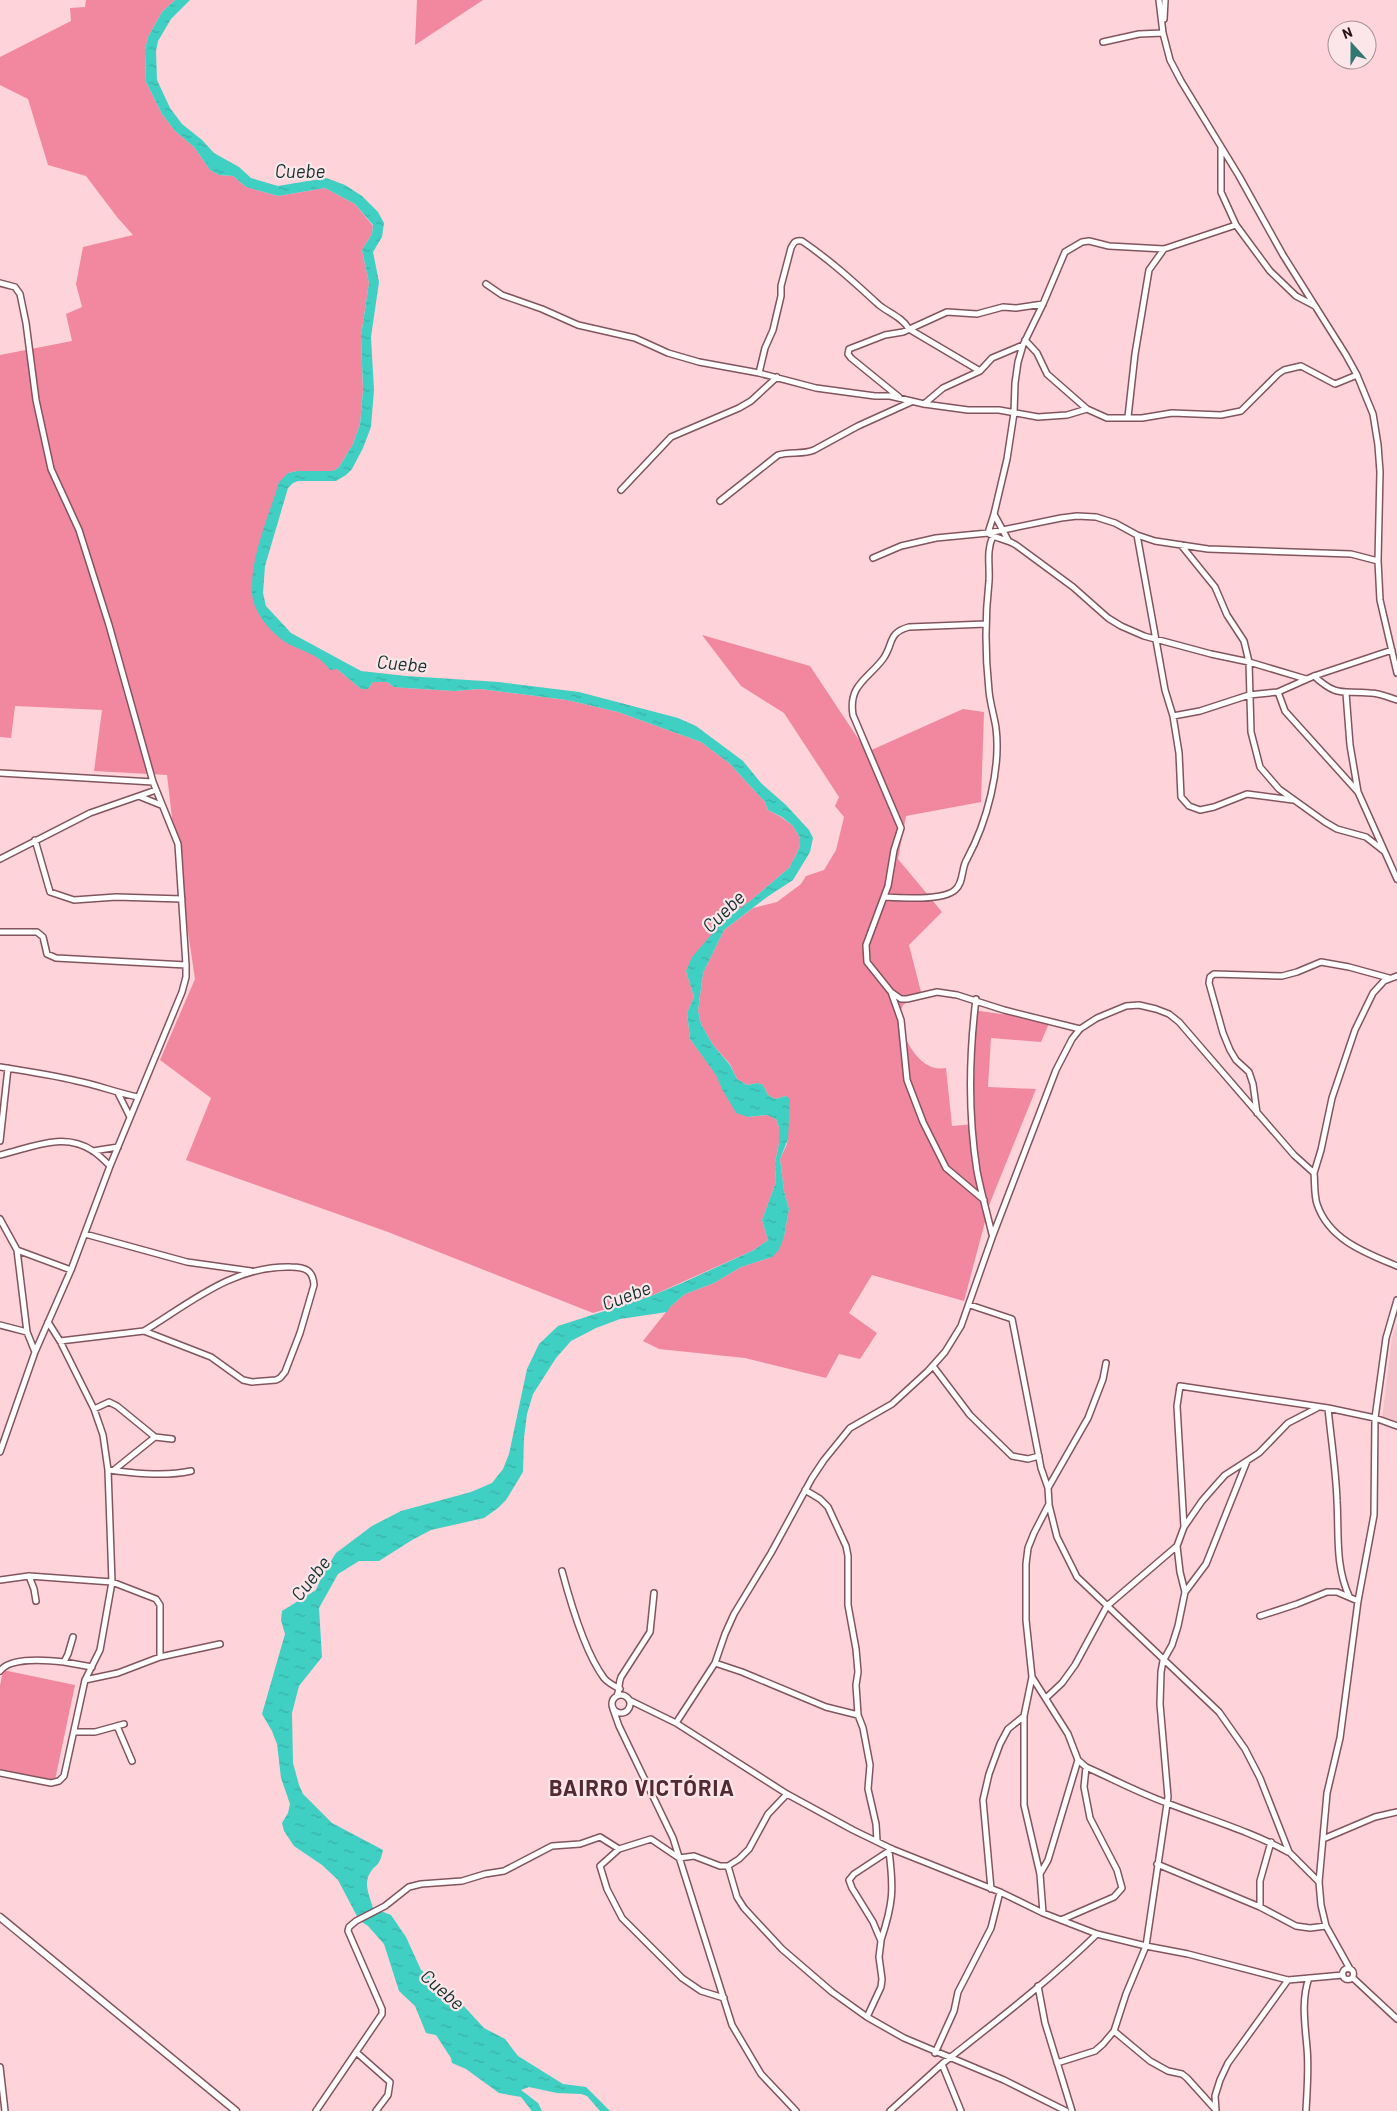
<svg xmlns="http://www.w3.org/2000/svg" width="1397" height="2111" font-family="Barlow,sans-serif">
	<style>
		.built { fill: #f4c2cb }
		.grass { fill: #f2889f }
		.water { fill: url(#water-ripples) }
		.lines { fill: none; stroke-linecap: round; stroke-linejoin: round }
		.minor-casing { stroke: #82555e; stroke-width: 8 }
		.major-casing { stroke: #82555e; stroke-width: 9 }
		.minor { stroke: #fff; stroke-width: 5 }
		.major { stroke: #fff; stroke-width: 6 }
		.labels { text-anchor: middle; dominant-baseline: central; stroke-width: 4.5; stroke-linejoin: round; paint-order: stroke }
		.water-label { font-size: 19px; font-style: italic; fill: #13312e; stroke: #fce6ea }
		.district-label { font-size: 22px; font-weight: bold; letter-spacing: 1px; fill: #532a33; stroke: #fce6ea }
	</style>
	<defs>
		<pattern id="water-ripples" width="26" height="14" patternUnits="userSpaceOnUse" patternTransform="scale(1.25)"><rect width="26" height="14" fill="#40cfc3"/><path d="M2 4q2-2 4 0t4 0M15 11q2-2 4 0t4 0" fill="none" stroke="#38b1a7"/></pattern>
	</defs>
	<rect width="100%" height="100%" fill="#fed3da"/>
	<!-- built -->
	<path class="built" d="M1397,1324v101l-15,-5 10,-82z"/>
	<!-- grass -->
	<path class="grass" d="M86,0h89l-13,12 -14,25 -3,13 1,32 16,32 13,17 19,16 16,23 9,5 14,1 13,11 32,9 47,-8 30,16 18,22 -1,8 -10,16 7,33 -8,53 2,54 -3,34 -7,20 -14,23 -6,4h-36l-9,2 -36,121 58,59 13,7 7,9h7l24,20h7l5,-7h14l7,5 12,1 48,3 26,-2 87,11 51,12 83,30 28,21 36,39 3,8 13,7 12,9 7,12v8l-4,9 -7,13 -39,33 -26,19 -31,37 -7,14 8,26 -7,16 3,26 27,36 5,14 26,28 19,-2 9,4 3,8v16l-4,20 1,19 -14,38 6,20 -14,10 -103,46 -58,17 -205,-81 -202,-72 25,-62 -51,-38 35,-81 -19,-127 -9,-77 -73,-4 8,-61 -87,-4 -4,32 -11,-1v-382l72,-14 -6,-27 16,-7 -6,-23 7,-37 50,-12 -16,-18 -31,-41 -38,-11 -20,-66 -28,-14v-28l71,-36 -1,-13 15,-1z
		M417,0h66l-68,45z
		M702,635l108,31 57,86 96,-43 21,3 -3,90 -75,14 -8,43 44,53 -33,33 12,47 -18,13 -6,14c8,20 22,54 49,49l6,58 22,-2 -1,-114 77,11 -9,21 -50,-4 -3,49 48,2 -46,114 -26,98 -92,-26 -23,38 28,20 -17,26 -21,-5 -13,24 -81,-20 -86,-9 -16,-8 27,-34 15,-13 29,-11 27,-16 31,-10 12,-20 5,-28 -5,-18 -4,-32 7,-15 1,-14 1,-26 -3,-8 -11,3 -7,-4 -5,-10 -5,-2 -11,2 -10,-6 -7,-15 -17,-19 -12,-21 -3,-13 5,-38 21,-43 29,-22 24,-6 24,-18 5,-8 18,-6 12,-20 8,-33 -9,-11 4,-9 -55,-84 -43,-27z
		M3,1670l72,15 -20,95 -55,-11v-83z"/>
	<!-- water -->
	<path class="water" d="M175,0h15l-19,19 -13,22 -2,10 1,29 13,28 12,16 20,16 12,13 25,14 12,11 27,8 48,-8 19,7 17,11 16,16 6,11 -2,14 -9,15 6,30 -8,55 3,53 -3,37 -8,21 -11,21 -6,6 -10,6h-38l-5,2 -5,5 -23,78 -2,27 3,13 25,27 70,38 45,5 93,6 80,10 99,26 18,8 47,35 18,22 25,22 23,25 4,8 -3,14 -17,28 -26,17 -43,33 -21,43 -5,38 3,13 12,21 17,20 7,14 10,6 11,-2 5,2 5,10 7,4 11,-3 4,3 -2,40 -8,20 4,32 5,18 -5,28 -5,13 -7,7 -31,10 -27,16 -29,11 -15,13 -3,5 -47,7 -24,9 -25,13 -15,17 -23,36 -6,20 -3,24 -1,34 -17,28 -8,8 -14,10 -53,12 -19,10 -33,21h-20l-21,13 -19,34 3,49 -23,29 -7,27 1,50 6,22 4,9 29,29 51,27c-4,18 -6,12 -13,23 -7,11 0,24 3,35l18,7 15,22 15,33 27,19 36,39 21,11 13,17 45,28 23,3 24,24h-10l-13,-15 -6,-2 -24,-1 -28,-6 -8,3 17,13 4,8h-10l-11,-14 -22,-4 -33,-24 -14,-6 -1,-5 -15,-23 -10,-2 -11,-27 -16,-15 -15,-47 -16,-18 -9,-6 -21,-40 -16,-15 -28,-19 -10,-15 -2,-8 6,-10 2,-9 -9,-26 -4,-34 -5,-13 -10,-17 23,-80 -4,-14 1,-9 34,-21 7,-16 13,-21 36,-27 29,-15 70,-19 21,-9 11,-14 6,-15 18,-85 12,-25 19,-18 93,-30 31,-13 72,-33 14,-10 -6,-20 14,-38 -1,-19 4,-20v-16l-3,-8 -9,-4 -19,2 -12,-4 -14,-24 -6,-14 -26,-36 -3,-26 7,-16 -8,-26 6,-14 32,-37 26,-19 39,-33 7,-13 4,-9v-8l-7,-12 -11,-9 -14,-7 -3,-8 -36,-39 -28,-21 -83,-30 -51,-12 -87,-11 -26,2 -48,-3 -12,-1 -7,-5h-14l-5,7h-7l-24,-20 -7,1c-12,-17 -28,-18 -45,-28 -15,-10 -32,-30 -33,-49 -2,-36 17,-77 27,-111l9,-9 9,-2h36l6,-4 14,-23 7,-20 3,-34 -2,-54 8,-53 -7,-33 10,-16 1,-9 -18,-21 -30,-16 -47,8 -32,-9 -13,-11 -14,-1 -9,-5 -16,-23 -19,-16 -13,-17 -16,-32 -1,-32 3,-13 14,-25z"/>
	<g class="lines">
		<defs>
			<path id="minor" d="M1159,0l4,33 7,27 11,21 58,95 44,79 63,100 11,20 16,39 5,31 2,27 -2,89 2,39 17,73
				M1164,19l1,-19
				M1103,42l36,-8 24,-1
				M1221,149v43l15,33 34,46 26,25 19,10
				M1236,225l-72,24 -55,-3 -20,-5 -7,1 -17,10 -22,52 -20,41 -5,17 -3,21 -1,30 -7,46 -13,55 -6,19c8,6 19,6 28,12l57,42 35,31 13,8 23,10 67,18 38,8 57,17
				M0,283l15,4 5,7 6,29 10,77 15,69 28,61 30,95 44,157 25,62 8,121v12l-4,15 -72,174 -39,104 -36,82 -35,100
				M486,284l16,11 40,14 36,16 57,13 33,15 31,9 60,11 57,15 59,8h15l34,8 44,6h31l39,7 29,-2 20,-6
				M1025,340l12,13 10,21 40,35 20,9h35l30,-5 49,2 20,-4 37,-37 6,-4 17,-4 34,18 22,-9
				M759,373l6,-25 8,-18 8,-34v-10l10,-38c3,-6 4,-8 11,-7 28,19 52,41 77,64 10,8 23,12 30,24l71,42
				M899,397l-48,-39 -3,-4 1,-5 36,-14 18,-3 44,-20 30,2 26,-7 13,1 27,-4
				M924,404l19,-16 37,-17 12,-13 31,-13
				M1128,417l7,-63 14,-84 15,-21
				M621,490l50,-53 68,-29 12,-7 26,-24
				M720,501l58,-46c12,-4 25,0 36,-5l44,-24 53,-24
				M994,514l14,26
				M1137,535l28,155 8,26 6,37 2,44 8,9 11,4 14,-3 33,-13 46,6
				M1181,545l34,42 12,28 17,26 5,21 2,70 9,35 19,22 46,33 12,7 29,8 18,14
				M873,558l28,-12 35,-8 52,-5 73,-15 16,-2 19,1 19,6 22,12 18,6 53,8 143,5 27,7
				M986,624l-77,3c-22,6 -15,17 -26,32 -15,20 -35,26 -30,56l48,113 -7,22 -6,36 -22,59 1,17 24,30 10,7h6l30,-7 20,3 47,15 76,19
				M1314,676c24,22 28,14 56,17 9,0 18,4 27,7
				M1278,692l7,19 73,81
				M1346,693l4,52 8,47 39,87
				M1173,716l27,-5 49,-16 29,-3 36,-16 78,-26
				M0,773l153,9
				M141,797l20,8
				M35,840l15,52 24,8 42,-3 66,2
				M0,859l90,-46 66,-23
				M884,897c16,1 59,4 71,-7 9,-7 6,-22 12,-31 20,-37 34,-90 29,-131 -2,-13 -6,-25 -7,-37 -4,-37 -4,-74 0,-110 1,-16 -3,-30 4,-45
				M0,932h37l6,5 4,17 9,4 130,7
				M891,992l10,28 6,60 16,42 23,46 38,32
				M976,999c-7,57 -8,115 1,172 4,21 10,42 15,63
				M0,1067c26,4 52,8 77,14 21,4 40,12 61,16
				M118,1093l12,24
				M1257,1113l-4,-29 -4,-12 -13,-12 -6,-10 -7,-17 -14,-50 1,-6 4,-3 68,2 15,-4 24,-10 28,5 40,11
				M0,1141l8,-73
				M93,1151l25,-4
				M0,1155c31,-7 63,-24 93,-4 6,4 12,10 17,15
				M1314,1173c1,10 0,22 3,31 12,36 49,49 80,62
				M0,1219l17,31 10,82 8,20
				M85,1234l102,28 64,9
				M17,1250l54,20
				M970,1305l42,14 29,149 7,20
				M48,1322l12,19 34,68 9,26 5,35 4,112 -12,68 -15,30 33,-7 42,-16 60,-13
				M0,1325l27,7
				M60,1341l84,-10 67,26 32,23 9,2 24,-2 4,-2 5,-6 15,-39 14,-48c-1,-15 -9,-18 -23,-18 -57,-2 -101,36 -147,64
				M933,1366l37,49 42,41 16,3 11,-3
				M1328,1408c3,31 8,62 9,93 2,33 -2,64 12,95
				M94,1409l15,-7 8,4 38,31 17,2
				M108,1470c28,3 55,7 83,1
				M114,1470l41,-33
				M805,1490l15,9 8,8 18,39 2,10v49l8,44 2,23 -2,13 2,30 5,13 7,37 -2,24 8,35 1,17
				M1049,1505l8,32 20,40 142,135 26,37 15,29 29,74 30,30
				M1184,1527l-7,-121 3,-20 148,22 47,10 22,8
				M562,1571c8,30 24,83 42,107 4,5 10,8 16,11
				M29,1576l5,13 2,12
				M0,1580l29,-4 83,6 44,17 4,6v52
				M1185,1592l21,-28 41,-103
				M1260,1616l37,-12 30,-12h10l21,9
				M64,1662l28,5
				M715,1663l27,9 84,35 32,8
				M0,1671c10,-14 47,-11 64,-9l4,-8 5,-17
				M1032,1677l36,57 10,26 8,7c27,12 53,26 81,36 41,16 83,28 121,49
				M612 1704a9 9 0 1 1 18 0a9 9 0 1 1-18 0Z
				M617,1696c3,-7 1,-12 4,-19l29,-45 4,-39
				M1046,1698l16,-15 13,-18 32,-59 70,-60 7,-19 18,-26 14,-16 9,-10 34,-22 29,-30 29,-15
				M629,1700l47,23 111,71 66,36 39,19 108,43 43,21 54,21 49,12 42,8 100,26 55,-5
				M613,1709l6,17 54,112 59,187 29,49 35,37
				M1024,1716v89l16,69 3,39
				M676,1723l39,-60 10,-29 9,-20 37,-61 41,-75 12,-18 26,-32 42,-24 36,-33 17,-19 16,-26 32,-91 63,-165 16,-31 8,-10 17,-11 29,-12 13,-1 17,4 13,5 10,8 115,133 20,18 7,-23 11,-52 23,-68 18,-37 11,-12 13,-5
				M117,1726l15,35
				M74,1732h21l29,-8
				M0,1773l51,10 8,-2 5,-5 21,-96
				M1323,1839l52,-22 22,-5
				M619,1849l-19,17 7,23 15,29 60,60 19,13 23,7
				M1157,1864l103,43 36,19 14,2 16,-2
				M728,1866l9,31 7,11 38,41 50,43 35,25 37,21 100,42 62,31
				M1040,1874l8,-14 30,-100
				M991,1889l-8,-89 6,-26 11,-30 8,-15 16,-13 8,-39 -6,-57v-56l2,-16 6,-15 15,-29 -1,-16 40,-70 15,-39 3,-16
				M1260,1907v-26l11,-39
				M1061,1920l53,-23 8,-9 -5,-18 -27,-52 -6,-31 2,-20
				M881,1940c12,-36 13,-50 8,-89
				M1342.5 1974a5.5 5.5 0 1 1 11 0a5.5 5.5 0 1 1-11 0Z
				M1350,1969l-24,-43 -5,-21 -2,-23 8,-89 13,-55 18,-137 16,-86 1,-97 11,-80 11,-38
				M1353,1978l44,41
				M1038,1986l7,37 27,88
				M867,2017l14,-30 1,-8 -3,-22 2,-16 -8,-19 -21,-34 -3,-8 5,-6 38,-25
				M1114,2031l36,30 18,10 14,3 5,4 28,31
				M356,2052l34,30 -2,13 -12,16
				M935,2053l19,-42 4,-19 33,-64 9,-36
				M1057,2063l38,-12 8,-7 11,-13 12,-37 20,-48 22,-149 -8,-93 1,-32 2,-11 9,-16 6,-19 7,-34 -5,-20 -3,-26
				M0,2067l5,44
				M316,2111l66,-97v-5l-34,-78 1,-4 7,-6 29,-15 24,-19 12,-3 41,-3 23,-7 19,-3 48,-25 28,-2 20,-7 19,12 32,-10 28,19 15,-2 26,10h8l11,-7 10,-10 19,-35 19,-20
				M890,2111l52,-47
				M961,2111l-19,-47c53,-42 107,-83 155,-130
				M1216,2111l-1,-15 5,-16 8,-17 60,-83
				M1306,2111c1,-21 3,-42 1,-63 -2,-24 -6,-48 2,-70"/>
			<path id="major" d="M0,1917l236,194"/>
		</defs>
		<!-- minor casing -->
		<use href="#minor" class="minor-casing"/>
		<!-- major casing -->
		<use href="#major" class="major-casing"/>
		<!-- minor -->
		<use href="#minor" class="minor"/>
		<!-- major -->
		<use href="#major" class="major"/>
	</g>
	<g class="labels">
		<!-- water labels -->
		<g class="water-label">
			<text x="300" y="170">Cuebe</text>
			<text transform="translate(402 663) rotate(5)">Cuebe</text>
			<text transform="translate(723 911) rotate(-44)">Cuebe</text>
			<text transform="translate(626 1295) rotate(-21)">Cuebe</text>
			<text transform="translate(310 1578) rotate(-52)">Cuebe</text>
			<text transform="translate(443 1989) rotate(41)">Cuebe</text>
		</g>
		<!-- district labels -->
		<g class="district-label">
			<text x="642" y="1787">BAIRRO VICTÓRIA</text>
		</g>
	</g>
	<!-- north arrow -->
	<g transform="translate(1352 45) rotate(339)"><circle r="24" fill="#fce6ea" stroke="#a69195"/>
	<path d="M0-4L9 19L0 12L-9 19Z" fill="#317872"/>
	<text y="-8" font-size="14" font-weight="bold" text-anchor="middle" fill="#241216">N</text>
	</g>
</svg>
